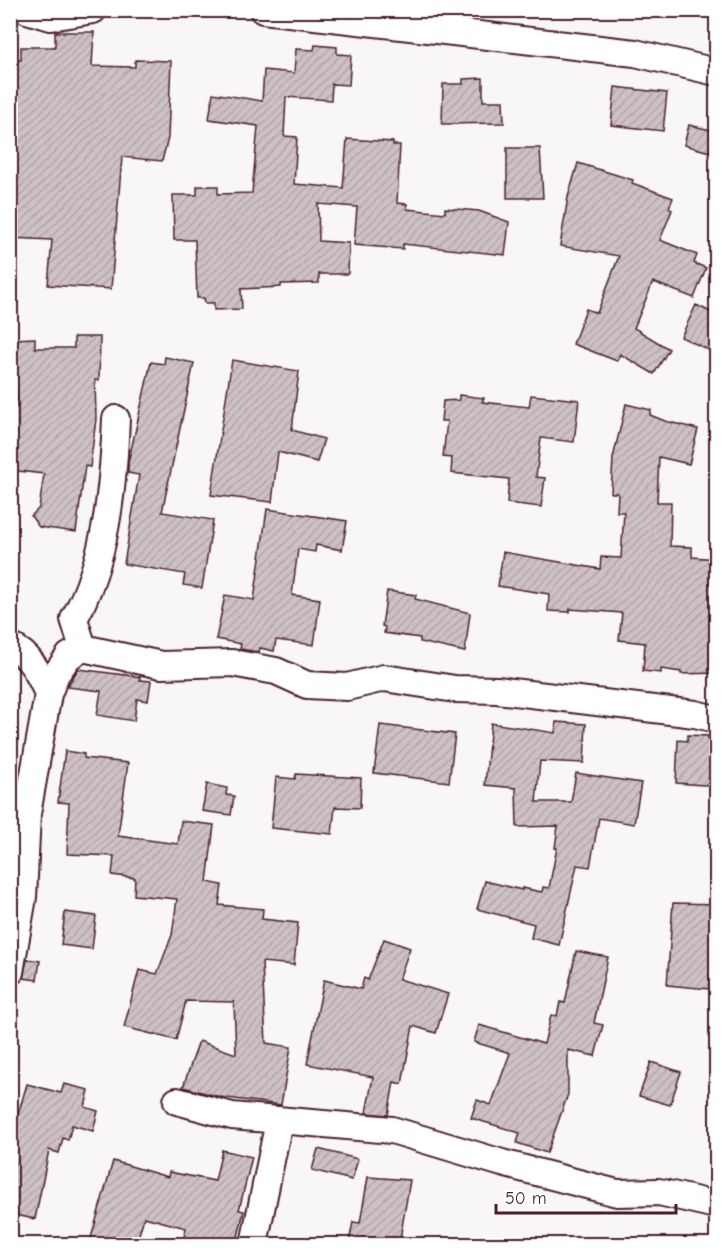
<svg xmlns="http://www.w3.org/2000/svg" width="727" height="1255" font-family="'Comic Neue',sans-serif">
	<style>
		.building { fill: url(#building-hatch); stroke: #4a1f2b; stroke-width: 1.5 }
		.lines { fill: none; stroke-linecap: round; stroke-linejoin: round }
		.minor-casing { stroke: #4a1f2b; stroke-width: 30 }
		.minor { stroke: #fff; stroke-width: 26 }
	</style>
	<defs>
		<pattern id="building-hatch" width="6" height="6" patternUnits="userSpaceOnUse" patternTransform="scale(1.5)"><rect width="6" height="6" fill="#cdc1c4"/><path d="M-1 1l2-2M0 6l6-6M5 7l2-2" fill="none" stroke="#b2a5a9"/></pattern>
	</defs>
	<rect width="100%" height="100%" fill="#f8f6f7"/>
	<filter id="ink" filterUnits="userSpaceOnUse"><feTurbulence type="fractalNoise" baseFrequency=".0167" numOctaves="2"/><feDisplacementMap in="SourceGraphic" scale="12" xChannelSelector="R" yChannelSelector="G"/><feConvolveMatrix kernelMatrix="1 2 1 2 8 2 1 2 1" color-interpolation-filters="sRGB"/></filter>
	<g filter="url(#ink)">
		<!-- building -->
		<path class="building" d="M55,32h39l-2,34 43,1v-7l36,1 -3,77 -6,23 -40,-4 -11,132 -63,-4 4,-45 -42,-2 2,-178h9v-13h34z
			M315,45l22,2v7l14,1 -2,30 -17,-1 -1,16 -45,-3 -2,39 13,1 -3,47 49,4 4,-49 46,3v3h7l-3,58 10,1v5l38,4v-5l34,3 30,11 -4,33 -102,-11v5l-49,-4 3,-38 -39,-3 1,37 30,2 -1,31h-29v9l-38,1v3l-40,2 1,20 -28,1v-7h-9l-1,-5h-7l-2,-58h-21l-1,-45h24v-9h21v8l34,-1 6,-67 -49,-7 4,-26 49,8 2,-31 30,3 2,-24 18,1z
			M483,78v23h20l1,22 -62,1 1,-40h20v-5z
			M615,87l52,6 -4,38 -52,-6z
			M689,125l26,6 -5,21 -26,-7z
			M507,148h33l3,50h-36z
			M578,163l55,17 -1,3 41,15 -4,10 3,2 -12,30 37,15 -3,8 12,5 -12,30 -41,-16 -19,46 35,21 -15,25 -34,-20 -3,7 -44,-17 13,-35 11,4 22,-57 -59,-10 8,-49z
			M696,305l21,10v39l-36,-17z
			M74,337h26l-1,43h-4l1,39 -6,48 -5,-1 -9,66 -37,-5 -8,-11 8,-8 5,-34 -34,-4 3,-63h4l-4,-68 22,-1v10h39z
			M165,357l29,6 -32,149 51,8 -11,68 -19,-3 2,-11 -61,-10 15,-89 -11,-2v-10l23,-101 13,2z
			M232,360l67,11 -7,59 32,9 -7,23 -39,-10 -6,50 -61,-7z
			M459,395l25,3 -2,4 47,5 2,-12 48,5 -5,42 -33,-4 -5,39 9,1 -4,29 -34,-4 2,-24 -58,-6 1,-15 -9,-1 4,-36h-6l2,-20 16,-1z
			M626,404l25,6 -1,5 15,6 33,8 -9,35 -30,-7 -2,45h14l-1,44 22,1v10l25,2v114l-36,1v-2l-20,-3v4l-18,-2 2,-28 -26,-3 3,-27 -52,-4v3l-22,-1 1,-17 -51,-8 5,-34 97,17 1,-12 20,1 3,-46h-7l1,-19h-7l2,-35z
			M267,509l80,12 -5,29 -26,-5 -1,7 -17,-3 -6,46 28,4 -6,46 -38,-5 -2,11 -14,-3 -1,4 -19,-3 1,-5 -25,-5 9,-44 29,5z
			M387,591l29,4 -1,4 55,14 -5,39 -45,-10v-4l-36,-5 1,-6 -3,-1z
			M78,669l62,8v3l11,1 -3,20 -11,-2 -3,22 -37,-6 4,-24 -34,-4z
			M556,722l30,2 -2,39 -44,-2 -4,41h35l5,-29 65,10 -7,41 -35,-6 -9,49 -13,-2 -18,80 -28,-7 3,-14 -57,-15 8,-28 37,9v-2l20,4 1,-5 6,1 8,-40h-2l3,-22 -41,1 -1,-39 -31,-3 6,-62 64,10z
			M380,725l75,9 -6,48 -75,-9z
			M688,735l20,1v7h5v6h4v37l-41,-3 2,-43 9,1z
			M65,751l19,3v4l44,5 -10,73 60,8 3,-23 33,4 -7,57 15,3 -3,20 44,4 -1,10 36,4 -4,42 -32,-3 4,81 25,4 -10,58 -61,-8 -37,-10 16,-46 37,13 -2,-52 -48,-1 -10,39 -52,-13 15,-57 18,4 15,-39 5,-36 -43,-4 1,-17 -23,-3 2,-19 -47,-2 2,-51 -11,-1z
			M296,774l65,4 -1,30 -25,-1 -3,27 -61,-6 5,-51 19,2z
			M207,784l20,4 -1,7 8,1 -3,19 -29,-4z
			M673,903l44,1v74h-7l-1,11 -42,-4z
			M65,912l31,4 -4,33 -31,-4z
			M384,939l26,9 -11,31 49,15 -12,39 -23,-7 -11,58 -8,-2 -6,33 -22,-2 7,-36 -66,-13 17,-84 37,9 3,-11 4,2z
			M576,951l32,6 -14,66 9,2 -8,31 -27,-6v44l-21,59 -30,-10 3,-10 -49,-15 6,-18 14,5 19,-52 -36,-11 5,-17 65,19 7,-29 6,1 3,-14 5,1z
			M27,959l13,2 -3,19 -14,-2z
			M651,1062l30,10 -11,33 -31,-9z
			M27,1084l34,9 3,-9 25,6 -4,17 13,4 -5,20 -21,-6 -4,15 -5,-2 -4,15 -10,-3 -14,69 -25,-5v-55l5,-20 -4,-1z
			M318,1149l40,10 -6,21 -40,-10z
			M222,1150l30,7 -13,53 5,1 -8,34h-54l4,-17 -42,-11 -8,28h-47l24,-84 55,16 1,-5 46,9z
			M368,1177l42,3 -11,65 -50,-3 4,-20 7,1z"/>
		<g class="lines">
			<defs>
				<path id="minor" d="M27,10l24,7 42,-7
					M263,10l372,43 81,19
					M10,646c20,8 30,29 38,48
					M83,648l-9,-29c33,-60 39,-132 42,-200
					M10,972l13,-75 4,-83 21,-120 8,-20 13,-18 14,-8 78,17 71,-2 44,8 31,14 40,2 37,-9 71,11 42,1 198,24 21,5
					M177,1101l55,15 160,14 110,33 115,30 42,-1 57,13
					M254,1244l25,-123"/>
			</defs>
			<!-- minor casing -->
			<use href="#minor" class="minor-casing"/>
			<!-- minor -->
			<use href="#minor" class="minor"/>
		</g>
	</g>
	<!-- margin -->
	<rect width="727" height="1255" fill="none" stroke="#fff" stroke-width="36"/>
	<rect x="18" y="18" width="691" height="1219" fill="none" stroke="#4a1f2b" stroke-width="2" filter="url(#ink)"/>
	<!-- scale -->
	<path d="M496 1204v9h180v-9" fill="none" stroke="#4a1f2b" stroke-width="3"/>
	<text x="505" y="1204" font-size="18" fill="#4a1f2b" stroke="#ffffff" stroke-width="4.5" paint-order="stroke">50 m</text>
</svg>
